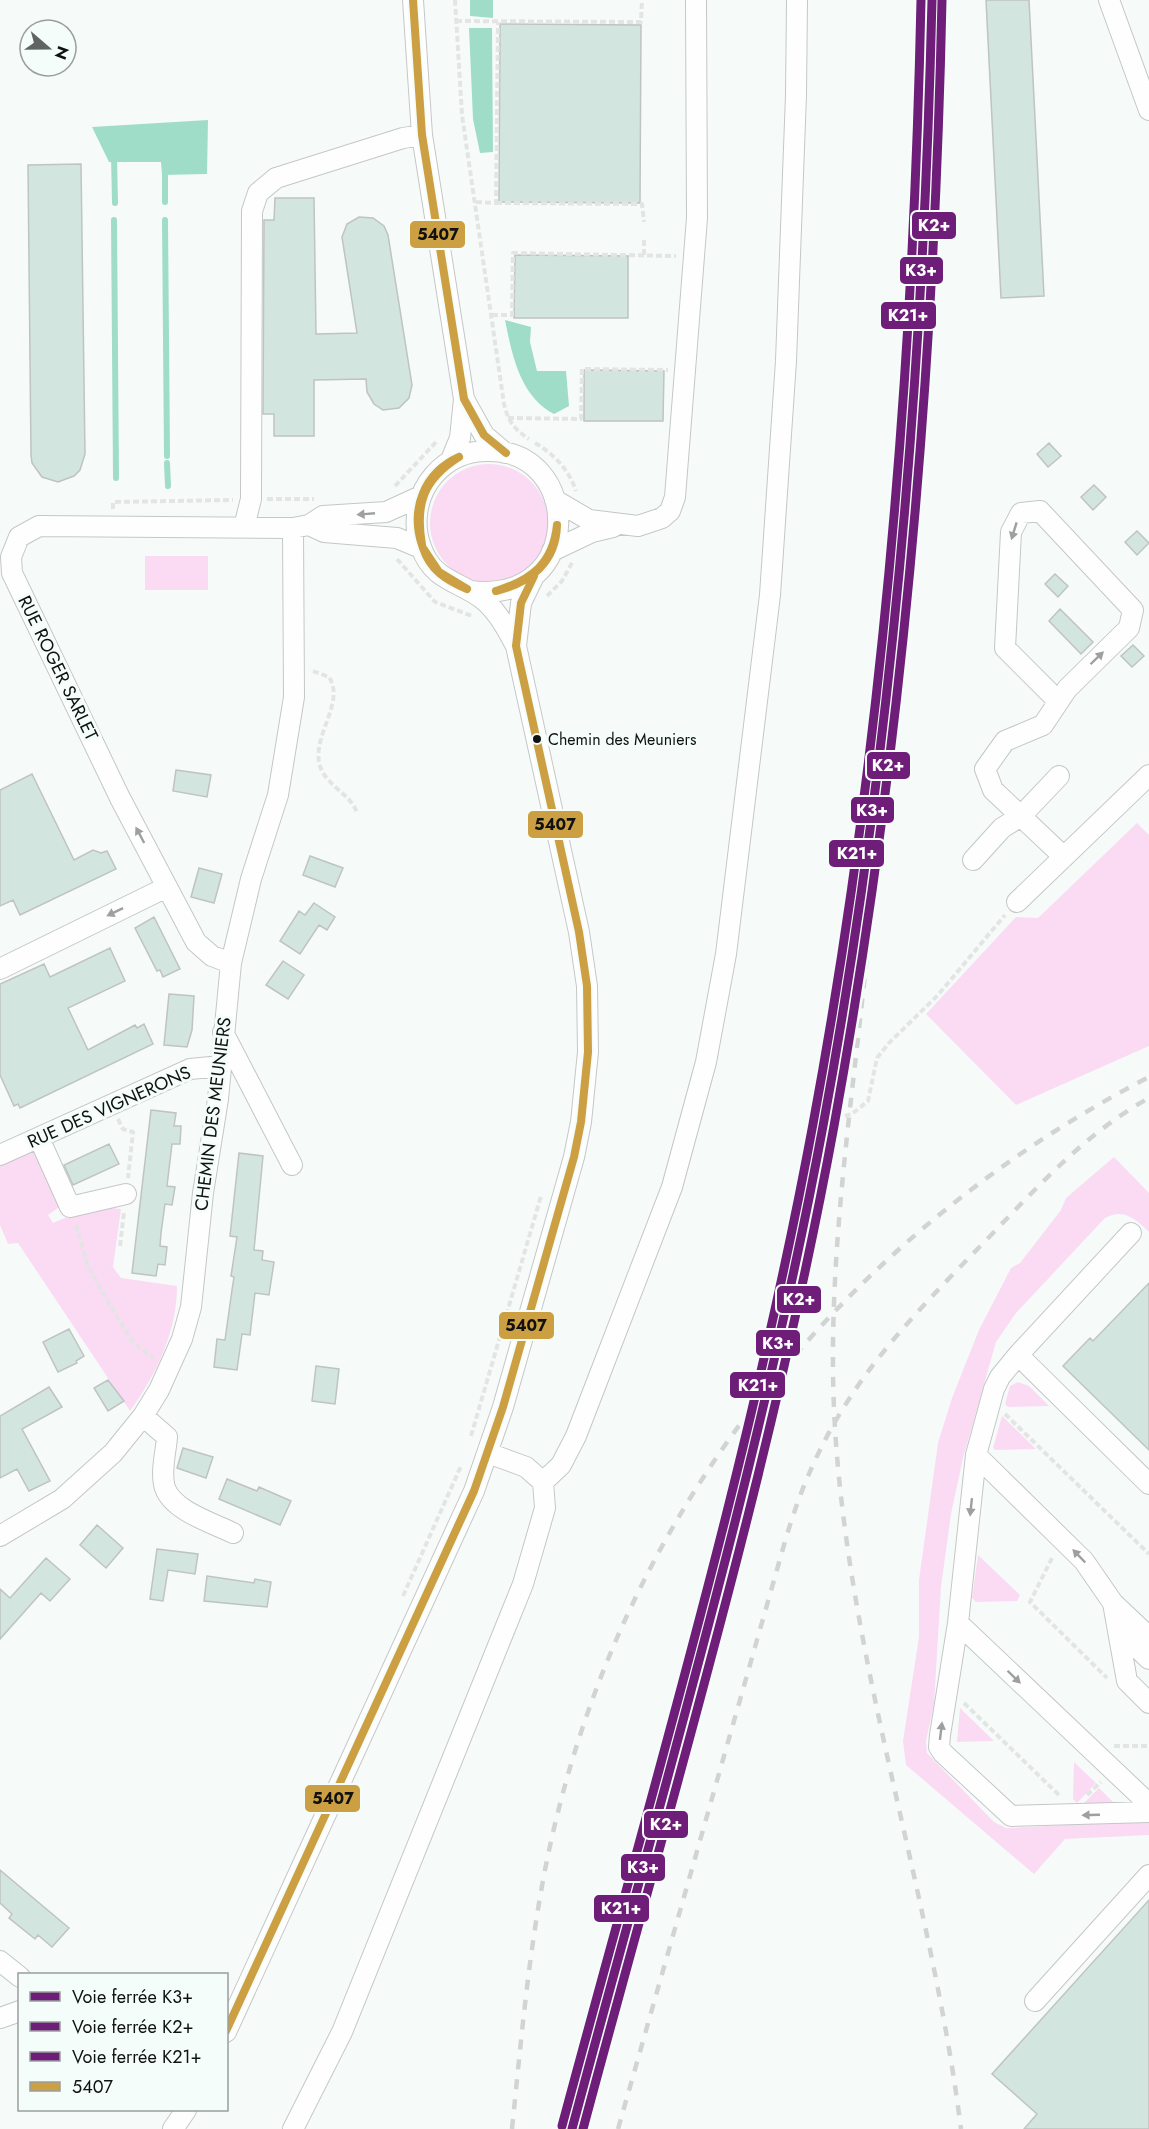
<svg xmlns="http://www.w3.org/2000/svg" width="1149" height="2129" font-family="Jost,sans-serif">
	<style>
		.green { fill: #fadbf3 }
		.water { fill: #a0ddc8 }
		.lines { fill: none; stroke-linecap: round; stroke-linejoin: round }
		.stream { stroke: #a0ddc8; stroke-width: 6 }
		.building { fill: #d3e5df; stroke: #bfc3c1; stroke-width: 1.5 }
		.minor-casing { stroke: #c4c7c6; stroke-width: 22 }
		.path { stroke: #e3e5e5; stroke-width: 4; stroke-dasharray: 6 3; stroke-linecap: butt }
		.minor { stroke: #fefefe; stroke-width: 20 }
		.rail { stroke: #d2d3d3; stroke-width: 4.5; stroke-dasharray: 10 10; stroke-linecap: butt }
		.bus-1-casing { stroke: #f4fdfa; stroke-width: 12 }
		.bus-1 { stroke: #cb9f42; stroke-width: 8 }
		.rail-1-casing { stroke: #f4fdfa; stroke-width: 14 }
		.rail-2-casing { stroke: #f4fdfa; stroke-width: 14 }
		.rail-3-casing { stroke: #f4fdfa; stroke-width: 14 }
		.rail-1 { stroke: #6e1e78; stroke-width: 9 }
		.rail-2 { stroke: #6e1e78; stroke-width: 9 }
		.rail-3 { stroke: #6e1e78; stroke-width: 9 }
		.oneway { fill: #9ea09f }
		.bus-dot { fill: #0f1211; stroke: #f4fdfa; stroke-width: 2 }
		.labels { text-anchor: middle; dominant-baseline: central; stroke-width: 6; stroke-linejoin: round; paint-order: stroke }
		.bus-label { font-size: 16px; fill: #0f1211; stroke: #f4fdfa; text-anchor: start }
		.street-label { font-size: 18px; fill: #0f1211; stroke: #f4fdfa }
		.line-badge { stroke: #f4fdfa; stroke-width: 2 }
		.badge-label { font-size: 16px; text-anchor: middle; font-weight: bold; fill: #fff }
		.pale-badge-label { font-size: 16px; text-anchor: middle; font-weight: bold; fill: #111 }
	</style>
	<rect width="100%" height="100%" fill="#f6fbf9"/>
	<!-- green -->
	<path class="green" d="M430 523a59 59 0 1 1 118 0a59 59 0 1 1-118 0Z
		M145,556h63v34h-63z
		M1137,823l12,12v211l-133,59 -90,-91 90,-97 22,1z
		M34,1145l26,53 -2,10 -10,7 5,8 40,-17 28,3 -8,58 8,11 56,8c0,46 -21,89 -47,125l-112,-168 -10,1 -8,-19v-63z
		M1114,1157l35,36v39c-14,-13 -25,-24 -44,-14l-89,95 -20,29 -33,116 -12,56 -10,73 -7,117 -8,37 1,12 67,69 12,6 143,-7v14l-84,4 -31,35 -128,-109 -3,-24 16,-104v-57l19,-137 14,-45 27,-68 32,-62 9,-5 41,-53 5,-12z
		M1018,1382l11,4 20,20 -41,1 -3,-3 5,-18z
		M1002,1416l34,33 -41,1 -2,-2z
		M978,1555l42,40 -3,6 -41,1 -4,-4z
		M960,1708l34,33 -37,1z
		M1074,1762l22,21 -19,20 -4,-4z
		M1099,1788l18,18 -37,1z"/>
	<!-- water -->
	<path class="water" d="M470,0h23v18l-23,-2z
		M469,28h23l1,124 -13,1 -7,-34z
		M208,120l-1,54 -45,1 -1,-13h-52l-17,-35z
		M505,320l26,7 -1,15 7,29h29l3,35 -15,8c-34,-18 -42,-59 -49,-94z"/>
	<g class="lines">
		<!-- stream -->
		<path class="stream" d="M114,156l1,47
			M165,202v-35
			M114,220l2,258
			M165,220l2,236
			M167,463l1,23"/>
	</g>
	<!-- building -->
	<path class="building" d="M986,0h43l15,296 -43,2z
		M500,24l141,1 -1,178 -141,-1z
		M81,164l4,290 -5,16 -6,6 -16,6 -16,-5 -10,-14 -1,-8 -3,-290z
		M275,198h39l2,136 41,-1 -15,-96 5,-13 12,-7 14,1 11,8 4,9 24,150 -3,13 -10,10 -16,2 -9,-6 -7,-12 -1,-13 -52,1v56h-40v-22h-11l1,-194h10z
		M515,255l113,1v62h-114z
		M584,370l80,1 -1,50h-79z
		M1049,443l12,13 -13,11 -11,-13z
		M1094,485l12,12 -13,13 -12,-13z
		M1137,531l12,12 -12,12 -12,-13z
		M1055,574l13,12 -10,11 -13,-13z
		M1060,609l33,33 -12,12 -32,-33z
		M1133,645l11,11 -12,11 -11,-11z
		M176,770l35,5 -4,22 -34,-6z
		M32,774l42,86 19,-10 8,3 6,-2 9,18 -96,46 -7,-15 -13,6v-116z
		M310,856l33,12 -8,19 -32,-12z
		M199,868l23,6 -8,29 -23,-6z
		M314,903l21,14 -8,13 -8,-5 -19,29 -20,-13 19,-30 6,4z
		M154,917l26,52 -17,8 -3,-7 -3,1 -22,-43z
		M110,948l15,33 -57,27 20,42 47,-25 2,3 7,-4 9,20 -133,64 -2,-4 -4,2 -14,-31v-91l44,-20 6,13z
		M283,961l21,14 -16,24 -22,-14z
		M169,994l25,2 -2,34 -5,17 -23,-2z
		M151,1110l25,3 -2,13h7l-1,18h-8l-5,42 8,1 -3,18 -7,-1 -4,29 -1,13 7,1 -2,18 -7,-1 -2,12 -24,-3z
		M109,1144l10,20 -46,21 -9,-20z
		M239,1153l24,3 -9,94 9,1 -1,9 12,2 -5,33 -14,-2 -5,42 -8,-1 -5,36 -23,-3 3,-28 8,1 7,-50 2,-13 -3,-1 6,-39 -7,-1z
		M1149,1283v167l-86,-84 27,-28 3,3z
		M69,1329l15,27 -8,5 1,2 -19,9 -15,-30z
		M316,1366l23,3 -4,35 -23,-3z
		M108,1380l16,21 -16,10 -14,-23z
		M49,1387l13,20 -40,22 28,52 -21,10 -12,-22 -17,9v-62z
		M183,1448l30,9 -7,21 -29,-10z
		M227,1479l30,12 2,-4 32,14 -11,24 -61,-26z
		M97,1525l26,23 -17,20 -26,-23z
		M157,1549l41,5 -3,20 -27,-4 -5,31 -13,-2z
		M46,1558l24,21 -20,22 -9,-8 -41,46v-50l10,9z
		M207,1576l47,7 1,-4 16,3 -4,25 -63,-6z
		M0,1870l69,58 -17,19 -14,-12 -3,4 -26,-21 3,-4 -12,-11z
		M1149,1900v229h-125l13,-15 -45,-40z"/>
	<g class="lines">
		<defs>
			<path id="minor" d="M413,0l9,135 42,264 -4,39 -9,22
				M1109,0l40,110
				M464,399l20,36 21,18
				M555,500l34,20 49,6 24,-8 8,-7 5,-14 22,-279 -1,-218
				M309,525l15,7 73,6 24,10
				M244,527l7,-28 1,-288 6,-18 18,-15 127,-40 19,-3
				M552,551l40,-19 21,-5
				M471,591c115,14 112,-143 16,-140 -20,0 -39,8 -53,24 -17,19 -22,48 -13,72 12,35 40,34 64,54 14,13 22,28 31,45
				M1058,701l-53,-53 6,-116 10,-19 19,-2 93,99 -4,18 -62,61 -24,36 -38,16 -20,28 8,21 71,67
				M973,860l29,-32 19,-12 38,-40
				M1017,902l132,-127
				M231,963l-19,-7 -16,-14 -76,-144 -108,-225 -1,-16 8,-20 20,-11 254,2
				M0,969l167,-82
				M223,1032l69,133
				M39,1138l31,69 56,-13
				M0,1155l190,-86 31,-3
				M1131,1233l-113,122 131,129
				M143,1416l24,21c-1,15 -7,36 -2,51 8,23 48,35 68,45
				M976,1455l18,-66 6,-12 18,-22
				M543,1482l18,-17 15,-29 96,-249 34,-125 20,-108 44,-359 16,-234 10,-266 1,-95
				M0,1536l62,-37 51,-46 30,-37 16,-26 23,-51 9,-32 12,-114 15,-94 13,-136 20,-84 27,-84 16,-98 -1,-169 16,-3 14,-9 63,-4 35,-16
				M1113,1603l14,78 22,22
				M958,1623l-18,112 -1,12 4,6 68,63 138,-4
				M1118,1629l31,30
				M1149,1637l-36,-34 -29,-42 -108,-106 -18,168 191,181
				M0,1961l20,16
				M1035,2001l114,-126
				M0,2018l20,-7
				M226,2032l248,-541 29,-84 71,-250 7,-35 7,-70 -1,-66 -8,-54 -63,-286 5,-43 13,-27
				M173,2129l13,-19
				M293,2129l49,-97 181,-448 22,-76 -2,-26 -17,-15 -38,-14"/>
		</defs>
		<!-- minor casing -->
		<use href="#minor" class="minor-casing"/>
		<!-- path -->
		<path class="path" d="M455,0l7,115 42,289c4,17 10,25 25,35
			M456,21l185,1 1,-22
			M476,202l20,1 2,-181
			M496,203l146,1 2,18
			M644,255v-16
			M492,315h20l1,-62 163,3
			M508,418l73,1 1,-50 86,1
			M535,443c19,11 34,27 41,48
			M395,486l42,-45
			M267,499h47
			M113,509v-7l120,-2
			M397,559l38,43 37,14
			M547,596l15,-15 11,-20
			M313,671l16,6c16,25 -15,56 -10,85 4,23 32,31 38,51
			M836,1118l16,-4 16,-13 9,-43 12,-15 49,-48 67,-80
			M118,1119l5,10 10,3 -5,46
			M76,1225l12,41 20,36 26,42 20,14
			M120,1246l4,-34
			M1005,1414l144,140
			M471,1436l70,-240
			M1052,1558l-22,44 77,76
			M403,1596l58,-130
			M964,1703l96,93
			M1114,1746h35
			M1087,1795l14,-13"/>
		<!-- minor -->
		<use href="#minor" class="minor"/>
		<!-- rail -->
		<path class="rail" d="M899,600c-11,134 -22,268 -37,402 -16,146 -37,293 -26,441 17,232 96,456 125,686
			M512,2129c11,-107 20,-217 47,-321 81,-321 299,-580 590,-731
			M618,2129l168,-591c41,-139 111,-206 208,-306 47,-49 95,-101 155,-134"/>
		<defs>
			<path id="bus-1" d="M413,0l9,135 42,264 20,36 22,18
				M422,545c-12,-36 2,-72 37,-88
				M422,545c-7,-41 1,-65 37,-88
				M423,548l16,24 28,17
				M423,548c7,22 23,32 44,41
				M496,591c34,-8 60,-28 61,-66
				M496,591c35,-11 57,-27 61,-66
				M226,2031l248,-540 29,-84 71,-250 7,-35 7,-70 -1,-66 -8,-54 -63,-286 5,-43 13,-27"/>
		</defs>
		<!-- bus-1 casing -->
		<use href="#bus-1" class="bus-1-casing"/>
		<!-- bus-1 -->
		<use href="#bus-1" class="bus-1"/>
		<defs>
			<path id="rail-1" d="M572,2129c89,-333 188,-664 251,-1003 69,-372 100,-748 109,-1126"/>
			<path id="rail-2" d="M583,2129c89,-333 189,-664 251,-1003 68,-374 100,-747 108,-1126"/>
			<path id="rail-3" d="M562,2126c89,-332 188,-663 251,-1002 69,-371 100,-746 108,-1124"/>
		</defs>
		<!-- rail-1 casing -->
		<use href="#rail-1" class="rail-1-casing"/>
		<!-- rail-2 casing -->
		<use href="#rail-2" class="rail-2-casing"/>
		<!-- rail-3 casing -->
		<use href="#rail-3" class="rail-3-casing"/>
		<!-- rail-1 -->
		<use href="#rail-1" class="rail-1"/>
		<!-- rail-2 -->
		<use href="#rail-2" class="rail-2"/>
		<!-- rail-3 -->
		<use href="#rail-3" class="rail-3"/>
	</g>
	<!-- one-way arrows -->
	<defs><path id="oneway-solid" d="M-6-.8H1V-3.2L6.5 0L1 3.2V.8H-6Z" transform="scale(1.5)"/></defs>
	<g class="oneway">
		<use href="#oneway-solid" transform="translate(366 514) rotate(175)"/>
		<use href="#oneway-solid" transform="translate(1014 531) rotate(107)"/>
		<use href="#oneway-solid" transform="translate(1097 658) rotate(-44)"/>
		<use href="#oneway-solid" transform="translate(140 835) rotate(-118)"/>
		<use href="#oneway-solid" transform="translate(115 912) rotate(154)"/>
		<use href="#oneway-solid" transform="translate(971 1507) rotate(96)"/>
		<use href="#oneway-solid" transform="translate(1079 1556) rotate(-134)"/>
		<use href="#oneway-solid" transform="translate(1014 1677) rotate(44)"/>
		<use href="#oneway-solid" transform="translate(941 1731) rotate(-83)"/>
		<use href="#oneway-solid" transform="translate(1091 1815) rotate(178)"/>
	</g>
	<!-- markers -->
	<circle class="bus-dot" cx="537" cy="739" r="5"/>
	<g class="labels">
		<!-- bus labels -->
		<g class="bus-label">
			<text x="548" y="739">Chemin des Meuniers</text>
		</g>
		<!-- street labels -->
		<g class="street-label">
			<text transform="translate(58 668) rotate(64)">RUE ROGER SARLET</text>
			<text transform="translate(109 1107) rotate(-24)">RUE DES VIGNERONS</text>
			<text transform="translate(213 1114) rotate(-83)">CHEMIN DES MEUNIERS</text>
		</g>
	</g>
	<g class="line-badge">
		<rect x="911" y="211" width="46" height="29" rx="6" fill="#6e1e78"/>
		<rect x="409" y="220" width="57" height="29" rx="6" fill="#cb9f42"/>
		<rect x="899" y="256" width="45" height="29" rx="6" fill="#6e1e78"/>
		<rect x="880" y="301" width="57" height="29" rx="6" fill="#6e1e78"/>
		<rect x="866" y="751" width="45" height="29" rx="6" fill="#6e1e78"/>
		<rect x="850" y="796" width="45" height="28" rx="6" fill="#6e1e78"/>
		<rect x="527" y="810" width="57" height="29" rx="6" fill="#cb9f42"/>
		<rect x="828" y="839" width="57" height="29" rx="6" fill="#6e1e78"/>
		<rect x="776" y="1285" width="46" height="29" rx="6" fill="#6e1e78"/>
		<rect x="498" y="1311" width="57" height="29" rx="6" fill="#cb9f42"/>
		<rect x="755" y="1329" width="46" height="28" rx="6" fill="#6e1e78"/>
		<rect x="729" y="1371" width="57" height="28" rx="6" fill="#6e1e78"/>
		<rect x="304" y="1784" width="57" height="29" rx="6" fill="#cb9f42"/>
		<rect x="643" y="1810" width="46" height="29" rx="6" fill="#6e1e78"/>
		<rect x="620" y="1853" width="46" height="29" rx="6" fill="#6e1e78"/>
		<rect x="593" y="1894" width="57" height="29" rx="6" fill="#6e1e78"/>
	</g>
	<g class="badge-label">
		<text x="934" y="231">K2+</text>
		<text x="921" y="276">K3+</text>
		<text x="908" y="321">K21+</text>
		<text x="888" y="771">K2+</text>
		<text x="872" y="816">K3+</text>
		<text x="857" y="859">K21+</text>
		<text x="799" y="1305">K2+</text>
		<text x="778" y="1349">K3+</text>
		<text x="758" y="1391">K21+</text>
		<text x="666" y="1830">K2+</text>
		<text x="643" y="1873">K3+</text>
		<text x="621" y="1914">K21+</text>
	</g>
	<g class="pale-badge-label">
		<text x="438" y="240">5407</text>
		<text x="555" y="830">5407</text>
		<text x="526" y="1331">5407</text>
		<text x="333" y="1804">5407</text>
	</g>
	<!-- legend -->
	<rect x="18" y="1973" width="210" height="138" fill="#f4fdfa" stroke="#989f9d" stroke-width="1.5"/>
	<rect x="30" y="1992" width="30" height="9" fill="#6e1e78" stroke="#989f9d" stroke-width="1.5"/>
	<text x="72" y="2003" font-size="18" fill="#0f1211">Voie ferrée K3+</text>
	<rect x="30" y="2022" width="30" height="9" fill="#6e1e78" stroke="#989f9d" stroke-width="1.5"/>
	<text x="72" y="2033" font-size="18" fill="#0f1211">Voie ferrée K2+</text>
	<rect x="30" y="2052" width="30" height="9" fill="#6e1e78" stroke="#989f9d" stroke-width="1.5"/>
	<text x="72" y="2063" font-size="18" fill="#0f1211">Voie ferrée K21+</text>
	<rect x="30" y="2082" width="30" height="9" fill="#cb9f42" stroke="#989f9d" stroke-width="1.5"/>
	<text x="72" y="2093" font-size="18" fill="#0f1211">5407</text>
	<!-- north arrow -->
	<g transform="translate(48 48) rotate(110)"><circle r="28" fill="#f4fdfa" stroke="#989f9d" stroke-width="1.5"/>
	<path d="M0-4.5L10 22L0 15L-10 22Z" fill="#606462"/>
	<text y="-9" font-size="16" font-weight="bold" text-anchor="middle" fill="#0f1211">N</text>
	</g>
</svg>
